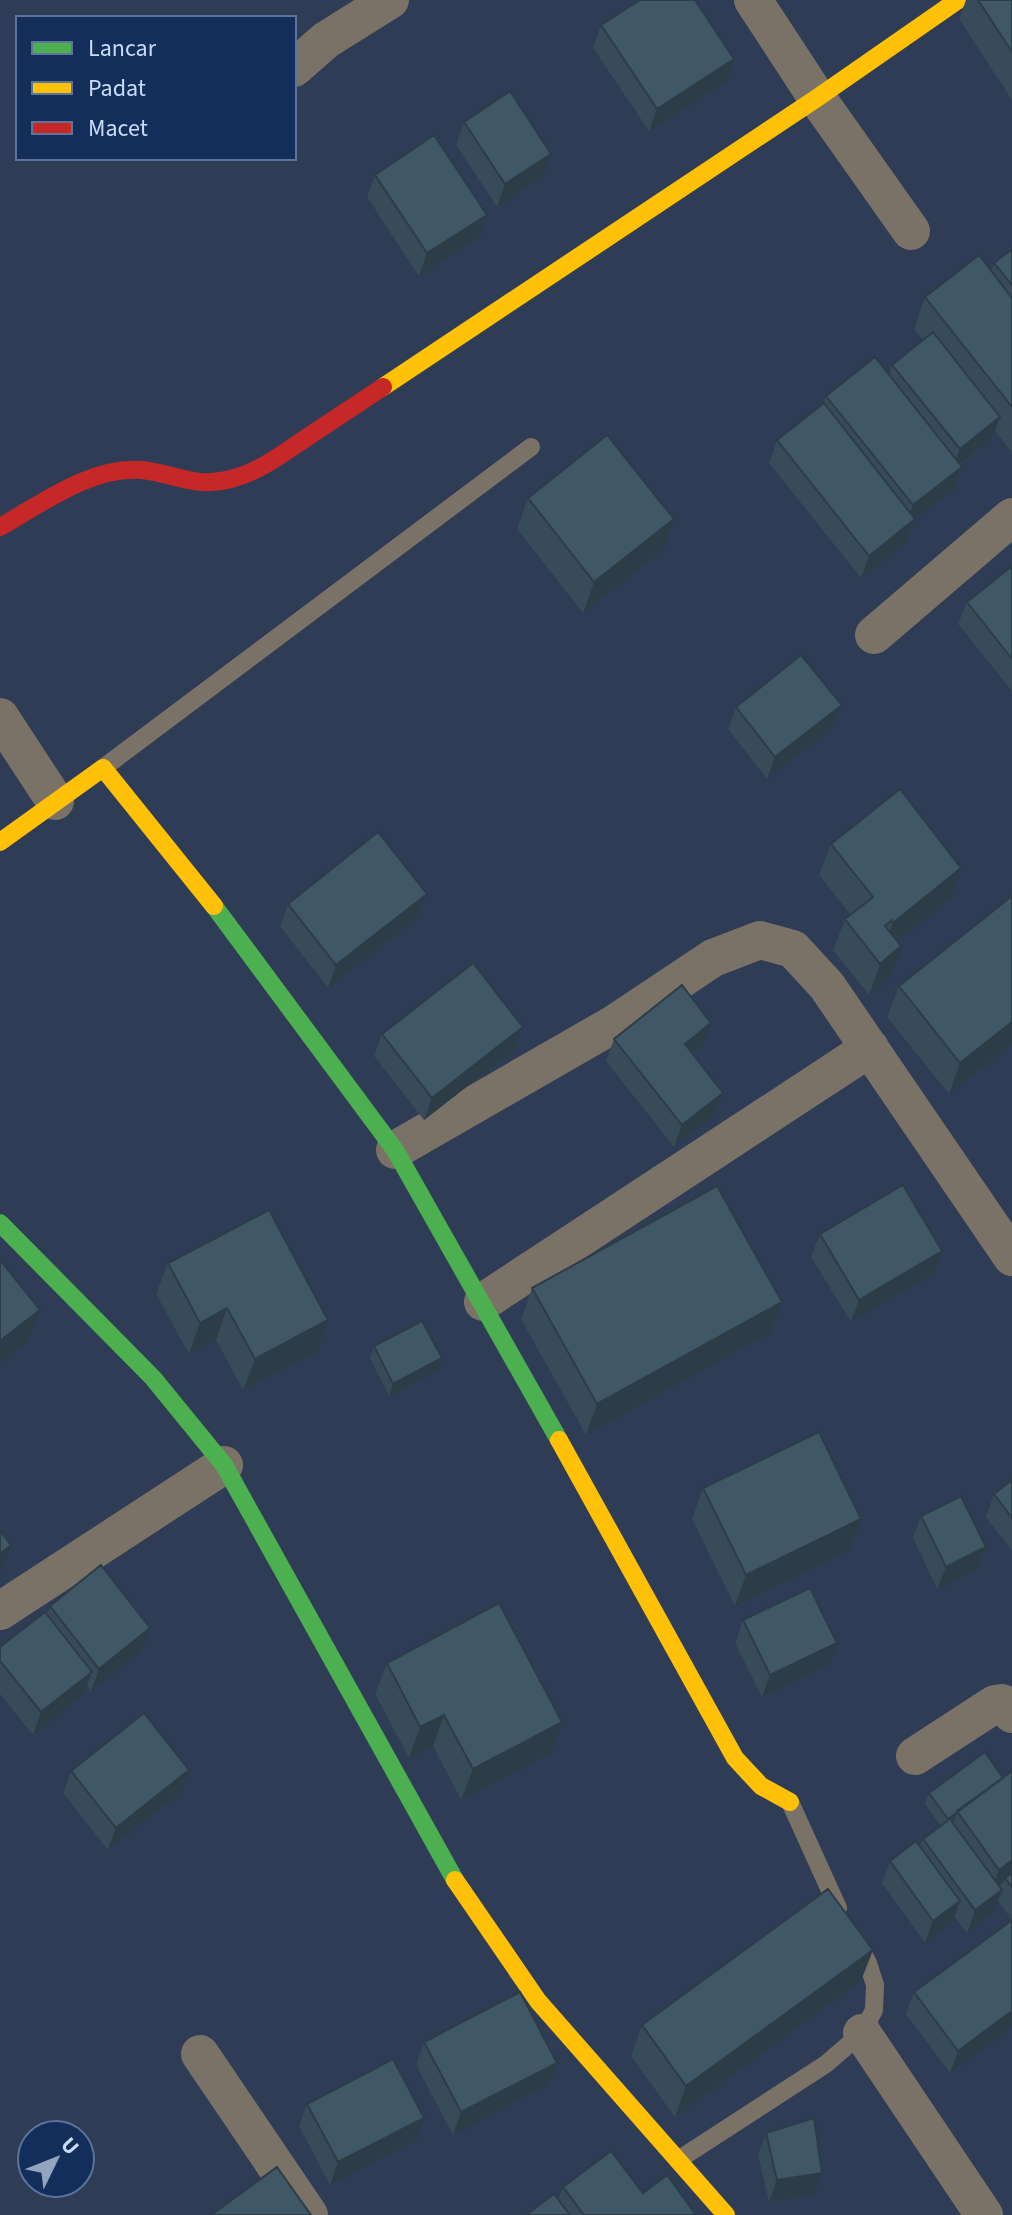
<svg xmlns="http://www.w3.org/2000/svg" width="1012" height="2215" font-family="'Source Sans 3',sans-serif">
	<style>
		.lines { fill: none; stroke-linecap: round; stroke-linejoin: round }
		.lane { stroke: #7a7266; stroke-width: 18 }
		.street { stroke: #7a7266; stroke-width: 38 }
		.fast { stroke: #4caf50; stroke-width: 18 }
		.slow { stroke: #ffc107; stroke-width: 18 }
		.jam { stroke: #c62828; stroke-width: 18 }
		.wall { fill: #374b58 }
		.shaded-wall { fill: #2d3d47 }
		.building { fill: #405766; stroke: #2d3d47; stroke-width: 2 }
	</style>
	<rect width="100%" height="100%" fill="#2e3c55"/>
	<g class="lines">
		<!-- lane -->
		<path class="lane" d="M103,768l428,-321
			M790,1802l48,106
			M678,2160l148,-96 36,-31 12,-23 1,-25 -7,-22 -12,-22"/>
		<!-- street -->
		<path class="street" d="M753,0l64,98 94,133
			M294,68l32,-28 64,-40
			M874,635l138,-118
			M0,717l55,84
			M395,1150l219,-126 99,-66 47,-18 33,9 34,37 185,271
			M483,1302l387,-254
			M0,1611l224,-146
			M915,1756l80,-52 7,-1 10,11
			M862,2033l122,182
			M200,2054l109,161"/>
		<!-- fast -->
		<path class="fast" d="M214,906l181,244 164,290
			M0,1223l153,155 71,87 231,415"/>
		<!-- slow -->
		<path class="slow" d="M383,387l434,-289 141,-98
			M0,842l103,-74 111,138
			M559,1440l176,318 26,28 29,16
			M455,1880l83,121 188,214"/>
		<!-- jam -->
		<path class="jam" d="M0,527c41,-23 91,-61 141,-57 33,3 54,19 90,9 28,-7 51,-25 75,-41 26,-17 51,-34 77,-51"/>
	</g>
	<!-- wall -->
	<path class="wall" d="M966,0h46v100l-53,-81z
		M601,25l125,57 -77,49 -56,-83z
		M464,122l87,32 -8,22 -46,31 -41,-62z
		M375,175l104,62 -60,39 -52,-79z
		M1012,249v204l-17,-22 -3,8 -32,26 -6,24 -39,30 -8,22 -46,37 -92,-115 8,-23 46,-36 3,-8 63,-21 3,-10 31,-25 -9,-11 11,-32 66,-26 3,-8z
		M528,498l146,21 -11,31 -80,63 -66,-84z
		M1012,566v125l-54,-67 9,-22z
		M842,705l-9,22 -66,52 -39,-50 8,-22z
		M831,844l119,55 -53,42 -7,37 -21,17 -36,-45 12,-31 5,-5 -31,-39z
		M427,894l-8,22 -91,72 -48,-62 8,-22z
		M899,986l113,58 -63,50 -62,-77z
		M711,1023l-8,22 -10,9 30,39 -8,22 -41,32 -68,-86 8,-22z
		M523,1027l-8,22 -91,71 -50,-64 8,-22z
		M820,1234l122,17 -8,22 -83,49 -40,-65z
		M168,1263l149,89 -74,38 -27,-50 -27,14 -33,-60z
		M532,1288l238,45 -184,102 -65,-116z
		M374,1346l64,24 -49,26 -19,-38z
		M1012,1480v71l-26,-34 8,-23z
		M703,1488l158,31 -11,31 -115,56 -43,-87z
		M921,1516l65,31 -8,22 -41,20 -24,-51z
		M50,1606l100,22 -8,22 -51,41 -4,-5 -3,8 -51,41 -33,-41v-47l47,-33z
		M743,1620l86,45 -67,32 -27,-54z
		M387,1663l164,90 -90,47 -28,-54 -24,12 -34,-64z
		M71,1771l110,21 -73,58 -45,-57z
		M1012,1771v149l-14,-19 -4,11 -27,21 -13,-17 -2,7 -27,20 -43,-60 8,-22 30,-15 3,-7 18,-13 -16,-22 4,-11 74,-15z
		M1012,1922l-62,151 -44,-59 8,-22z
		M861,1981l-186,136 -44,-61 11,-31z
		M424,2042l133,21 -9,22 -95,50 -37,-70z
		M307,2104l109,36 -86,45 -31,-59z
		M766,2133l48,62 -45,7 -11,-47z
		M563,2187l80,6 53,22h-170l32,-15z"/>
	<!-- shaded-wall -->
	<path class="shaded-wall" d="M734,59l-8,23 -77,49 8,-22z
		M551,154l-8,22 -46,31 8,-23z
		M487,215l-8,22 -60,39 8,-23z
		M1000,417l-8,22 -41,32 9,-22z
		M962,467l-8,22 -39,30 -8,22 -46,37 8,-22 36,-29 8,-22z
		M674,519l-11,31 -80,63 11,-31z
		M842,705l-9,22 -66,52 8,-22z
		M961,868l-11,31 -69,55 12,-31z
		M427,894l-8,22 -91,72 8,-23z
		M901,946l-11,32 -21,17 11,-31z
		M1012,1022v22l-63,50 11,-31z
		M711,1023l-8,22 -26,21 8,-22z
		M523,1027l-8,22 -91,71 8,-22z
		M723,1093l-8,22 -41,32 8,-22z
		M942,1251l-8,22 -83,49 8,-22z
		M782,1302l-12,31 -184,102 11,-31z
		M227,1308l-11,32 -27,14 11,-31z
		M40,1310l-12,31 -28,23v-23z
		M328,1320l-11,32 -74,38 12,-31z
		M442,1358l-4,12 -49,26 4,-12z
		M861,1519l-11,31 -115,56 11,-31z
		M11,1545l-8,23 -3,2v-16z
		M986,1547l-8,22 -41,20 9,-22z
		M150,1628l-8,22 -51,41 8,-22z
		M837,1643l-8,22 -67,32 8,-22z
		M92,1672l-8,22 -51,41 8,-23z
		M444,1715l-11,31 -24,12 11,-31z
		M562,1722l-11,31 -90,47 12,-31z
		M189,1770l-8,22 -73,58 8,-22z
		M957,1812l-4,12 -9,6 4,-11z
		M1012,1860v16l-7,2 -2,5 -12,9 8,-22z
		M1002,1890l-8,22 -27,21 8,-23z
		M960,1901l-8,22 -27,20 8,-22z
		M873,1950l-12,31 -186,136 11,-31z
		M1012,2011v16l-62,46 8,-22z
		M557,2063l-9,22 -95,50 8,-23z
		M424,2118l-8,22 -86,45 8,-23z
		M822,2173l-8,22 -45,7 8,-22z"/>
	<!-- building -->
	<path class="building" d="M640,0h55l39,59 -77,50 -56,-84z
		M978,0h34v52z
		M510,91l41,63 -46,30 -41,-62z
		M434,135l53,80 -60,38 -52,-78z
		M1012,249v36l-18,-22z
		M979,255l33,43v109l-87,-110z
		M933,332l67,85 -40,32 -68,-84z
		M875,357l87,110 -49,38 -87,-109z
		M824,403l91,116 -46,37 -92,-116z
		M607,435l67,84 -80,63 -66,-84z
		M1012,566v93l-45,-57z
		M801,655l41,50 -67,52 -39,-50z
		M900,789l61,79 -68,55 -1,-3 -7,6 16,20 -21,18 -35,-45 28,-22 -42,-53z
		M378,832l49,62 -91,71 -48,-61z
		M1012,896v126l-52,41 -61,-77z
		M473,963l50,64 -91,71 -50,-64z
		M682,985l29,38 -26,21 38,49 -41,32 -68,-86z
		M903,1185l39,66 -83,49 -39,-66z
		M717,1186l65,116 -185,102 -65,-116z
		M269,1210l59,110 -73,39 -28,-51 -27,15 -32,-60z
		M0,1260l40,50 -40,31z
		M422,1321l20,37 -49,26 -19,-38z
		M819,1432l42,87 -115,56 -43,-87z
		M1012,1480v38l-18,-24z
		M961,1496l25,51 -40,20 -25,-51z
		M0,1531l11,14 -11,9z
		M101,1565l49,63 -51,41 -49,-63z
		M810,1588l27,55 -67,32 -27,-55z
		M499,1603l63,119 -89,47 -29,-54 -24,12 -33,-64z
		M45,1612l47,60 -51,40 -41,-51v-14z
		M144,1713l45,57 -73,58 -45,-57z
		M985,1752l18,26 -55,41 -19,-26z
		M1012,1771v89l-13,10 -42,-59z
		M950,1819l52,71 -27,20 -52,-71z
		M916,1841l44,60 -27,20 -43,-60z
		M1012,1873v14l-7,-9z
		M828,1889l45,61 -187,136 -44,-61z
		M1011,1921l1,1v89l-54,40 -44,-59z
		M520,1992l37,71 -96,49 -37,-70z
		M393,2059l31,59 -86,44 -31,-58z
		M814,2118l8,55 -45,7 -11,-47z
		M611,2151l32,42 24,-18 29,40h-112l-21,-28z
		M277,2167l34,48h-100z
		M554,2194l16,21h-44z"/>
	<!-- legend -->
	<rect x="16" y="16" width="280" height="144" fill="#132e5a" stroke="#5c7499" stroke-width="2"/>
	<rect x="32" y="42" width="40" height="12" fill="#4caf50" stroke="#5c7499" stroke-width="2"/>
	<text x="88" y="56" font-size="24" fill="#cadcf8">Lancar</text>
	<rect x="32" y="82" width="40" height="12" fill="#ffc107" stroke="#5c7499" stroke-width="2"/>
	<text x="88" y="96" font-size="24" fill="#cadcf8">Padat</text>
	<rect x="32" y="122" width="40" height="12" fill="#c62828" stroke="#5c7499" stroke-width="2"/>
	<text x="88" y="136" font-size="24" fill="#cadcf8">Macet</text>
	<!-- north arrow -->
	<g transform="translate(56 2159) rotate(47)"><circle r="38" fill="#132e5a" stroke="#5c7499" stroke-width="2"/>
	<path d="M0-6L14 30L0 20L-14 30Z" fill="#93a4bf"/>
	<text y="-12" font-size="22" font-weight="bold" text-anchor="middle" fill="#cadcf8">U</text>
	</g>
</svg>
